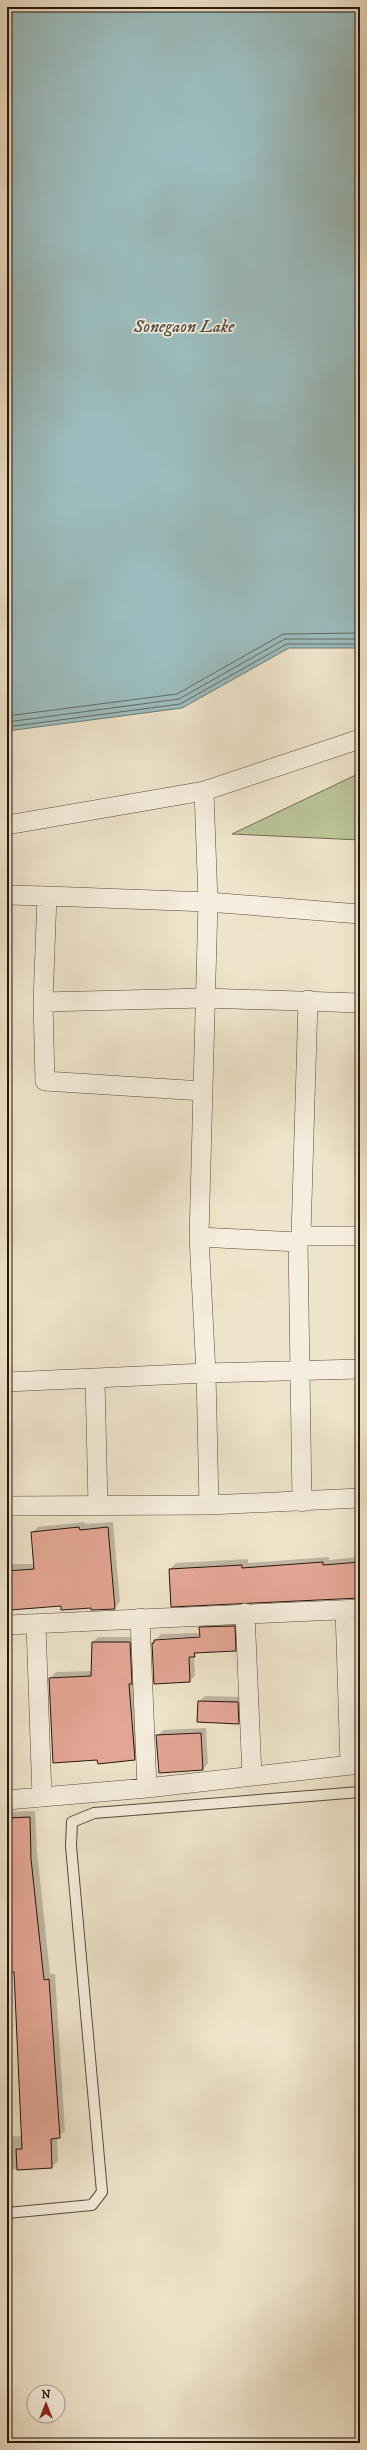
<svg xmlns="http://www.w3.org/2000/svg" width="367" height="2450" font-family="'IM FELL DW Pica',serif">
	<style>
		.green { fill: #bbc496; stroke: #716c50 }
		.water { fill: #9cbdbf; stroke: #6d7a77 }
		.shadow { fill: #0003; fill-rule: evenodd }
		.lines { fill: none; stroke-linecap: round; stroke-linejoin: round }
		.shore { stroke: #626965; stroke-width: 1 }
		.building { fill: #e4a796; stroke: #27150b }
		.lane-casing { stroke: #59493b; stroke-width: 12 }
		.street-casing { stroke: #59493b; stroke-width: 20 }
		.lane { stroke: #f5eddd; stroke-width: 10 }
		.street { stroke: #f5eddd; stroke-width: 19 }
		.labels { text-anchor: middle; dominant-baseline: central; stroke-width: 3.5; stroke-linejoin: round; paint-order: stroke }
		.water-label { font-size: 18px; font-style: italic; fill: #50504a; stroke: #f5eddd }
	</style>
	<rect width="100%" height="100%" fill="#efe4cb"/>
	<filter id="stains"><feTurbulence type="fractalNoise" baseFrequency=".005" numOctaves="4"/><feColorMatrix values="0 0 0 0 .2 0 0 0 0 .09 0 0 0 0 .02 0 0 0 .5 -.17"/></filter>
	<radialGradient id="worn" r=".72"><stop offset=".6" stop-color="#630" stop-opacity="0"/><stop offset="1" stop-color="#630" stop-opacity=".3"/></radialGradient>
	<!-- green -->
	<path class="green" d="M360,773v67l-128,-6z"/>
	<!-- water -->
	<path class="water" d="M7,7h353v641h-71l-107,60 -175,23z"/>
	<!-- shadow -->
	<path class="shadow" d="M85,1522v2l28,-2 7,80 -5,6 -53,-3 -55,2v-43h27l-2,-31 6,-6z
		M329,1557v3l31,-3v40l-190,-28 6,-6 72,-4v4z
		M240,1620l1,24 -6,6 -36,2 -5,4 1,20 -6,5 -34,2 -2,-40 8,-9 39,-1v-5l6,-6zM205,1636v2l-48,3v-2z
		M98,1637h37l5,116 -6,6 -80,3 -4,-84 6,-6 36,-1 1,-29z
		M205,1696l38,1 1,20 -6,6 -39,-22z
		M206,1728l2,35 -5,6 -46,-33 6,-6z
		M35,1811l2,41 13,122h5l10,157 -8,6 1,24 -6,6 -45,3v-33l15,-1 -7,-166 -8,-37v-121z"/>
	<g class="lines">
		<!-- shore -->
		<path class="shore" d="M7,716l170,-22 106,-60 77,-1
			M7,722l172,-23 106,-60h75
			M7,727l173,-23 107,-60h73"/>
	</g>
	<!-- building -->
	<path class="building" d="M79,1527l1,3 28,-3 7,82 -24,1v-2l-30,2v-4l-51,4 -3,-39 27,-2 -3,-37z
		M323,1562v3l37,-3v36l-189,9 -2,-38 73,-4v3z
		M235,1626l1,25 -42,2 1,4h-6l1,25 -36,2 -2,-41h2v-3l46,-3 -1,-10z
		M92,1642h38l2,42h-3l6,76 -37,4 -1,-4 -44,3 -4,-85 42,-2z
		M198,1701l40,1 1,22 -42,-2z
		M201,1733l2,37 -44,3 -3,-38z
		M30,1817l1,42 13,121 5,-1 11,159 -9,1 1,29 -35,2 -1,-21h6l-8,-177h-4l-3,-33v-121z"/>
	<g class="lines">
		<defs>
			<path id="lane" d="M7,2213l85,-8 10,-13 -31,-346 1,-24 22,-9 266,-21"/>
			<path id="street" d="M7,825l197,-34
				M7,895l40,1
				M360,914l-152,-12 -161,-6 -4,106 161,-4 156,5
				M43,1002l2,79 158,10
				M301,1236l7,-236
				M199,1237l99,5 3,-6h59
				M298,1242l4,260
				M95,1378l3,128
				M7,1382l199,-9 154,-4
				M209,1505l-3,-132 -7,-136 9,-335 -4,-111 156,-52
				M7,1506l202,-1 151,-7
				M345,1610l5,155
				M245,1613l7,163
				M140,1618l7,170 213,-24
				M7,1625l353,-16
				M36,1625l6,172
				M7,1800l140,-12"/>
		</defs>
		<!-- lane casing -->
		<use href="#lane" class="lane-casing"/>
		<!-- street casing -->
		<use href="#street" class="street-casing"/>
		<!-- lane -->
		<use href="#lane" class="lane"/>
		<!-- street -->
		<use href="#street" class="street"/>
	</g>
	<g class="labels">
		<!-- water labels -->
		<g class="water-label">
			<text x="184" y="327">Sonegaon Lake</text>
		</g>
	</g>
	<!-- margin -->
	<rect width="367" height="2450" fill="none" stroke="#efe4cb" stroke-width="24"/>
	<rect x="8" y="8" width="351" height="2434" fill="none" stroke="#27150b" stroke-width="2"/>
	<rect x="12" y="12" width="343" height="2426" fill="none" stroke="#27150b"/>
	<!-- north arrow -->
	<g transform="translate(46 2404)"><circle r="19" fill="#f5eddd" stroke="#a39789"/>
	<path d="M0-3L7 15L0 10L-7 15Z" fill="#8f2418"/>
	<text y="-6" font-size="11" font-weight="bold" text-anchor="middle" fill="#27150b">N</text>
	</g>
	<rect width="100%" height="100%" filter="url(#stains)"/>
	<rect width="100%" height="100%" fill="url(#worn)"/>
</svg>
